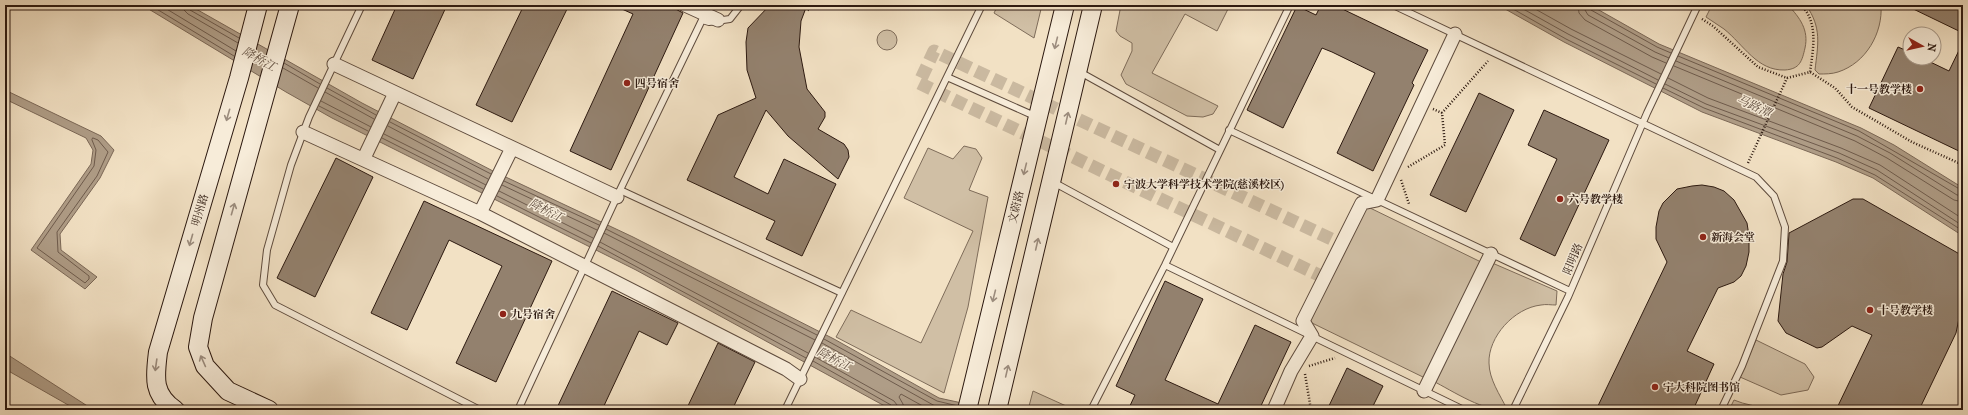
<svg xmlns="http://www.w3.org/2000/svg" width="1968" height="415" font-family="'IM FELL French Canon','Noto Serif SC',serif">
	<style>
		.green { fill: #d0bfa5; stroke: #7e6c5a }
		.water { fill: #af9d87; stroke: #7b6857 }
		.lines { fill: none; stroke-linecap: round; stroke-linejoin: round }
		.shore { stroke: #6e5b4c; stroke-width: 1 }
		.building { fill: #93816e; stroke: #2c1910 }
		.street-tunnel { stroke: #cab9a0; stroke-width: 13; stroke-dasharray: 13 6; stroke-linecap: butt }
		.lane-casing { stroke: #5e4b3d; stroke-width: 8 }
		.street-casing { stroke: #5e4b3d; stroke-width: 15 }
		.secondary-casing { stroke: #2c1910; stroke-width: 20 }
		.path { stroke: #2c1910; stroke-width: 2.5; stroke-dasharray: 1 2; stroke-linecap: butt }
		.lane { stroke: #f7ecd9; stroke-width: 6 }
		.street { stroke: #f7ecd9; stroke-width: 13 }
		.secondary { stroke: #f7ecd9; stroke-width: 18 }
		.oneway { stroke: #9c8d7f }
		.poi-dot { fill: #8f2418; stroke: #f7ecd9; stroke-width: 1.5 }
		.labels { text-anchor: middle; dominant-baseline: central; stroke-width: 3; stroke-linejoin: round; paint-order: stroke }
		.poi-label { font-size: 11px; font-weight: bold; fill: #2c1910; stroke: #f7ecd9; text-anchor: start }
		.street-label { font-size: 11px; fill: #2c1910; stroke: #f7ecd9 }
		.water-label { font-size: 12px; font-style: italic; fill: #604e40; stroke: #f7ecd9 }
	</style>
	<rect width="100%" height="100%" fill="#f2e1c4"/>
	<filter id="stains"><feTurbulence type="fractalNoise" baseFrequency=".005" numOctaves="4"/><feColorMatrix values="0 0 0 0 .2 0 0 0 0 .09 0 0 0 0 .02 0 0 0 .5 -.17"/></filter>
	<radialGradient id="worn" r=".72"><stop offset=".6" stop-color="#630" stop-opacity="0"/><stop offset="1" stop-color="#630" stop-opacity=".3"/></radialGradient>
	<!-- green -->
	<path class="green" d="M998,5h44l-8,33 -40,-25z
		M1121,5h109l-13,26 -32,-17 -33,59 66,33 -5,8 -10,3 -16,-1 -61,-32 -5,-9 11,-24v-8l-12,-7 -4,-5z
		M1712,5h76c12,13 21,25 17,43 -3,13 -5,21 -20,22 -28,1 -41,-25 -61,-41 -6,-4 -12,-8 -18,-12z
		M1806,5h75c2,28 -15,58 -43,67 -6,2 -13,2 -19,2l-4,-4c3,-26 7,-42 -9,-65z
		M877 40a10 10 0 1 1 20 0a10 10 0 1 1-20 0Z
		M964,146l12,3 6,9 -13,32 19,7 -20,110 -24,86 -108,-56 15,-27 70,33 52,-112 -69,-33 24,-50 25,11z
		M1366,206l115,56 -56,116 -115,-56z
		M1490,262l67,29 -1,14c-5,0 -10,-1 -15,0 -27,3 -53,32 -52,58 0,16 11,32 18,46 -20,5 -56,-19 -74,-28z
		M1756,340l49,24 9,13 -6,13 -27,5 -41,-18z
		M1033,391l42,19h-47z
		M1734,400c11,5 22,5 33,10h-38z"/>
	<!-- water -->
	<path class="water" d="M142,5h47l173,98 131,68 140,66 201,102 105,59 55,12h-102l-256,-140 -304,-152 -46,-26z
		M1498,5h92l69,39 202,84 33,17 69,43v48l-90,-58 -37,-16 -134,-50 -138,-70z
		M5,90l96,46 13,14 -14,28 -40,56 1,16 36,27 -12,12 -54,-39 60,-86 2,-14 -7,-12 -81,-39z
		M5,353l84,54v3h-12l-72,-41z"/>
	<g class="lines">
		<!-- shore -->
		<path class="shore" d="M150,5l84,51
			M160,5l76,46
			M183,5l1,5 4,4 50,29
			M188,5l2,5 49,28
			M1506,5l60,34 90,45
			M1516,5l52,29 90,46
			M1528,5l43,24 90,45
			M1578,5l1,8 6,7 67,37 14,6
			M1584,5l1,5 3,5 67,37 14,6
			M1589,5l2,5 66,37 14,6
			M1678,56l181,75 104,60
			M1676,61l181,75 33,17 67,42 6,1
			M284,63l36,21
			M1674,66l181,75 32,17 67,42 9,2
			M283,68l35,20
			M1668,78l40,20 133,50 39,17 83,54
			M1665,84l41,20 133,49 38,17 86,56
			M327,88l49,27
			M1663,88l41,20 133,50 38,17 88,56
			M325,92l49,27
			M321,101l50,26
			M319,106l49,25
			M390,122l101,52
			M388,126l100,53
			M384,134l102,51
			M93,138l5,2 10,12 -11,24 -40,56 1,20 31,24v3l-4,4 -48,-35 57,-82 2,-16 -4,-10z
			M382,138l101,51
			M504,181l95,44
			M502,185l95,45
			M499,191l94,47
			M497,196l94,47
			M606,229l211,106
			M604,233l211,107
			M600,242l208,111
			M598,246l208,112
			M824,339l113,62 21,5
			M822,343l113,63 17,4
			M815,357l79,44 3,4 1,5
			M813,361l78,44 2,5
			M904,410l-1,-6 -4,-7 2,-3 29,16"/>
	</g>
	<!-- building -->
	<path class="building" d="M397,5h50l-34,74 -41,-19z
		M524,5h45l-57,117 -36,-17z
		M613,5h55l15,8 -72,157 -41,-19 63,-137z
		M770,5h37l-6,16 -2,26 8,42 18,23v5l-7,12 26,15 4,6 1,7 -11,22 -50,-43 -22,-26 -32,67 34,17 16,-35 52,25 -34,72 -36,-17 9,-18 -88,-41 31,-65 38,-17 -9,-28 -1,-28 2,-14z
		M1321,5h13l94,45 -16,33 2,2 -41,86 -36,-18 38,-80 -43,-21 -10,-4 -39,80 -36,-18 50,-104 19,9z
		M1905,5h58v28z
		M1963,42v111l-94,-45 29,-61 12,5v6h12l27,13z
		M1479,93l35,17 -48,102 -36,-17z
		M1544,110l65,30 -54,116 -35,-17 37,-80 -29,-14z
		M336,158l37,19 -58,120 -38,-19z
		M1702,185l12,2 10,4 10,9 13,23 2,13v16l-3,14 -5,10 -7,6 -16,6 -31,63 27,13 -21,46h-97l71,-148 -11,-23v-12l3,-16 4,-8 14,-14 15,-3z
		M1853,199h10l100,57v43l-7,34 -37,77h-83l36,-75 -20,-9 -30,21 -5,1 -31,-15 -8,-12 5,-47 4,-12 2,-29z
		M424,201l128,60 -56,121 -40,-19 46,-97 -53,-26 -42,90 -36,-17z
		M1165,281l38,18 -38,81 53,24 37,-79 36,17 -32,68h-131l7,-15 -19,-9z
		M612,291l66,32 -11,22 -28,-14 -37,79h-46z
		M718,343l37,19 -23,48h-46z
		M1347,368l36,18 -12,24h-44z"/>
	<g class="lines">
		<!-- street-tunnel -->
		<path class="street-tunnel" d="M1325,278l-406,-195 15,-32 408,193"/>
		<defs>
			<path id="lane" d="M362,5l-53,112 -18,48 -24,85 -4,35 12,20 205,105
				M1393,5l363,172 18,19 11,31 -2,34 -41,105 -21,44
				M1078,71l142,79
				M947,77l90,40
				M1229,130l341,161
				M1053,182l120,65
				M620,190l82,-170 7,2 21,-3 11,-14
				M1165,265l299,145
				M518,410l102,-220 222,103
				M785,410l197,-405
				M1091,410l74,-145 125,-260
				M1513,410l55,-113 79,-184 51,-108
				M1962,410l1,-7"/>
			<path id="street" d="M685,5l33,15
				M334,64l283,133
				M303,132l177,81 306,156 14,10
				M364,158l31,-65
				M480,213l32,-65
				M1424,391l67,-137
				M1274,410l17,-39 21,-35 -9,-15 59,-118 15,-3 78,-166"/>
			<path id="secondary" d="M175,410c-23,-16 -20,-33 -17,-58l81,-274 19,-73
				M269,410l-41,-19 -23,-25 -7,-19 5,-29 87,-313
				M967,410l98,-405
				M997,410l96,-405"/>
		</defs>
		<!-- lane casing -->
		<use href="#lane" class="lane-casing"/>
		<!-- street casing -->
		<use href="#street" class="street-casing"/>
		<!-- secondary casing -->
		<use href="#secondary" class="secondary-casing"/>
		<!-- path -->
		<path class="path" d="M797,5l12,5
			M1801,5c18,18 12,44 9,67
			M1702,19l11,7 45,41 29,11 23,-6 25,16 17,19 60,35 51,23
			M1433,109l9,4
			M1748,163l39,-85
			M1408,167l37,-22 -3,-32 46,-52
			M1401,180l8,24
			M1309,366l26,-8
			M1305,374l6,36"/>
		<!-- lane -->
		<use href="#lane" class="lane"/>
		<!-- street -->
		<use href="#street" class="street"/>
		<!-- secondary -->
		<use href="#secondary" class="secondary"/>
	</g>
	<!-- one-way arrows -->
	<defs><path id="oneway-shaft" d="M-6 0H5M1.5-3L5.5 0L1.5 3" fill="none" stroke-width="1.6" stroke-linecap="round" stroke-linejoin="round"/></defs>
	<g class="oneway">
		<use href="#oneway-shaft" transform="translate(1056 43) rotate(104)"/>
		<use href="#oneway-shaft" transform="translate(228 115) rotate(106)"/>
		<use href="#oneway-shaft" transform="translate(1067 118) rotate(-77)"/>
		<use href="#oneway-shaft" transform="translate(1025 169) rotate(104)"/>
		<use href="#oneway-shaft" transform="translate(233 209) rotate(-74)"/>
		<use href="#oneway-shaft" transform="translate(191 240) rotate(106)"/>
		<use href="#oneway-shaft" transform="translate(1037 244) rotate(-77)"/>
		<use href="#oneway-shaft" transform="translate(994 296) rotate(104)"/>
		<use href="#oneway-shaft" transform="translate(203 361) rotate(-114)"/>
		<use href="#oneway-shaft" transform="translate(156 365) rotate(98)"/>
		<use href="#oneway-shaft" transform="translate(1007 371) rotate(-77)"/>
	</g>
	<!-- markers -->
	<g class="poi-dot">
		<circle cx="627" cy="83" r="4"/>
		<circle cx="1920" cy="89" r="4"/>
		<circle cx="1116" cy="184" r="4"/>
		<circle cx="1560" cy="199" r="4"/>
		<circle cx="1703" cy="237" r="4"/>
		<circle cx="1870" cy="310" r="4"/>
		<circle cx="503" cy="314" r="4"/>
		<circle cx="1655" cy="387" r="4"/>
	</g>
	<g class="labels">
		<!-- poi labels -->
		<g class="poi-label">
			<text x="635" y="83">四号宿舍</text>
			<text x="1912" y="89" text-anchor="end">十一号教学楼</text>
			<text x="1124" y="184">宁波大学科学技术学院(慈溪校区)</text>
			<text x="1568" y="199">六号教学楼</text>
			<text x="1711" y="237">新海会堂</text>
			<text x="1878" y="310">十号教学楼</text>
			<text x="511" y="314">九号宿舍</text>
			<text x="1663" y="387">宁大科院图书馆</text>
		</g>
		<!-- street labels -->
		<g class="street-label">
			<text transform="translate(1016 207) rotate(-76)">文蔚路</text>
			<text transform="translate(200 210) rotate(-74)">明州路</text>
			<text transform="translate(1573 259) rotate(-67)">阳明路</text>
		</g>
		<!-- water labels -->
		<g class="water-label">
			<text transform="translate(259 59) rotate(29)">降桥江</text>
			<text transform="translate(1754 106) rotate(25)">马路潭</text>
			<text transform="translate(546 210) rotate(27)">降桥江</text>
			<text transform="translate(834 359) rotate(27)">降桥江</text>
		</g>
	</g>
	<!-- margin -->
	<rect width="1968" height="415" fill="none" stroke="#f2e1c4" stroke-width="20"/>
	<rect x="6" y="6" width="1956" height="403" fill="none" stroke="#2c1910" stroke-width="2"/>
	<rect x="10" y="10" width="1948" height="395" fill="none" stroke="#2c1910"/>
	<!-- north arrow -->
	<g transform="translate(1922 46) rotate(98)"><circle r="19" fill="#f7ecd9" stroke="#a69889"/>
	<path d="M0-3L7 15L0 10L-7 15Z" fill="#8f2418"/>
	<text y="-6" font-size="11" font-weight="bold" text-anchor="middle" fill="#2c1910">N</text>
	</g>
	<rect width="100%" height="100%" filter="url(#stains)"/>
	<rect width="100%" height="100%" fill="url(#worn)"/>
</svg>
